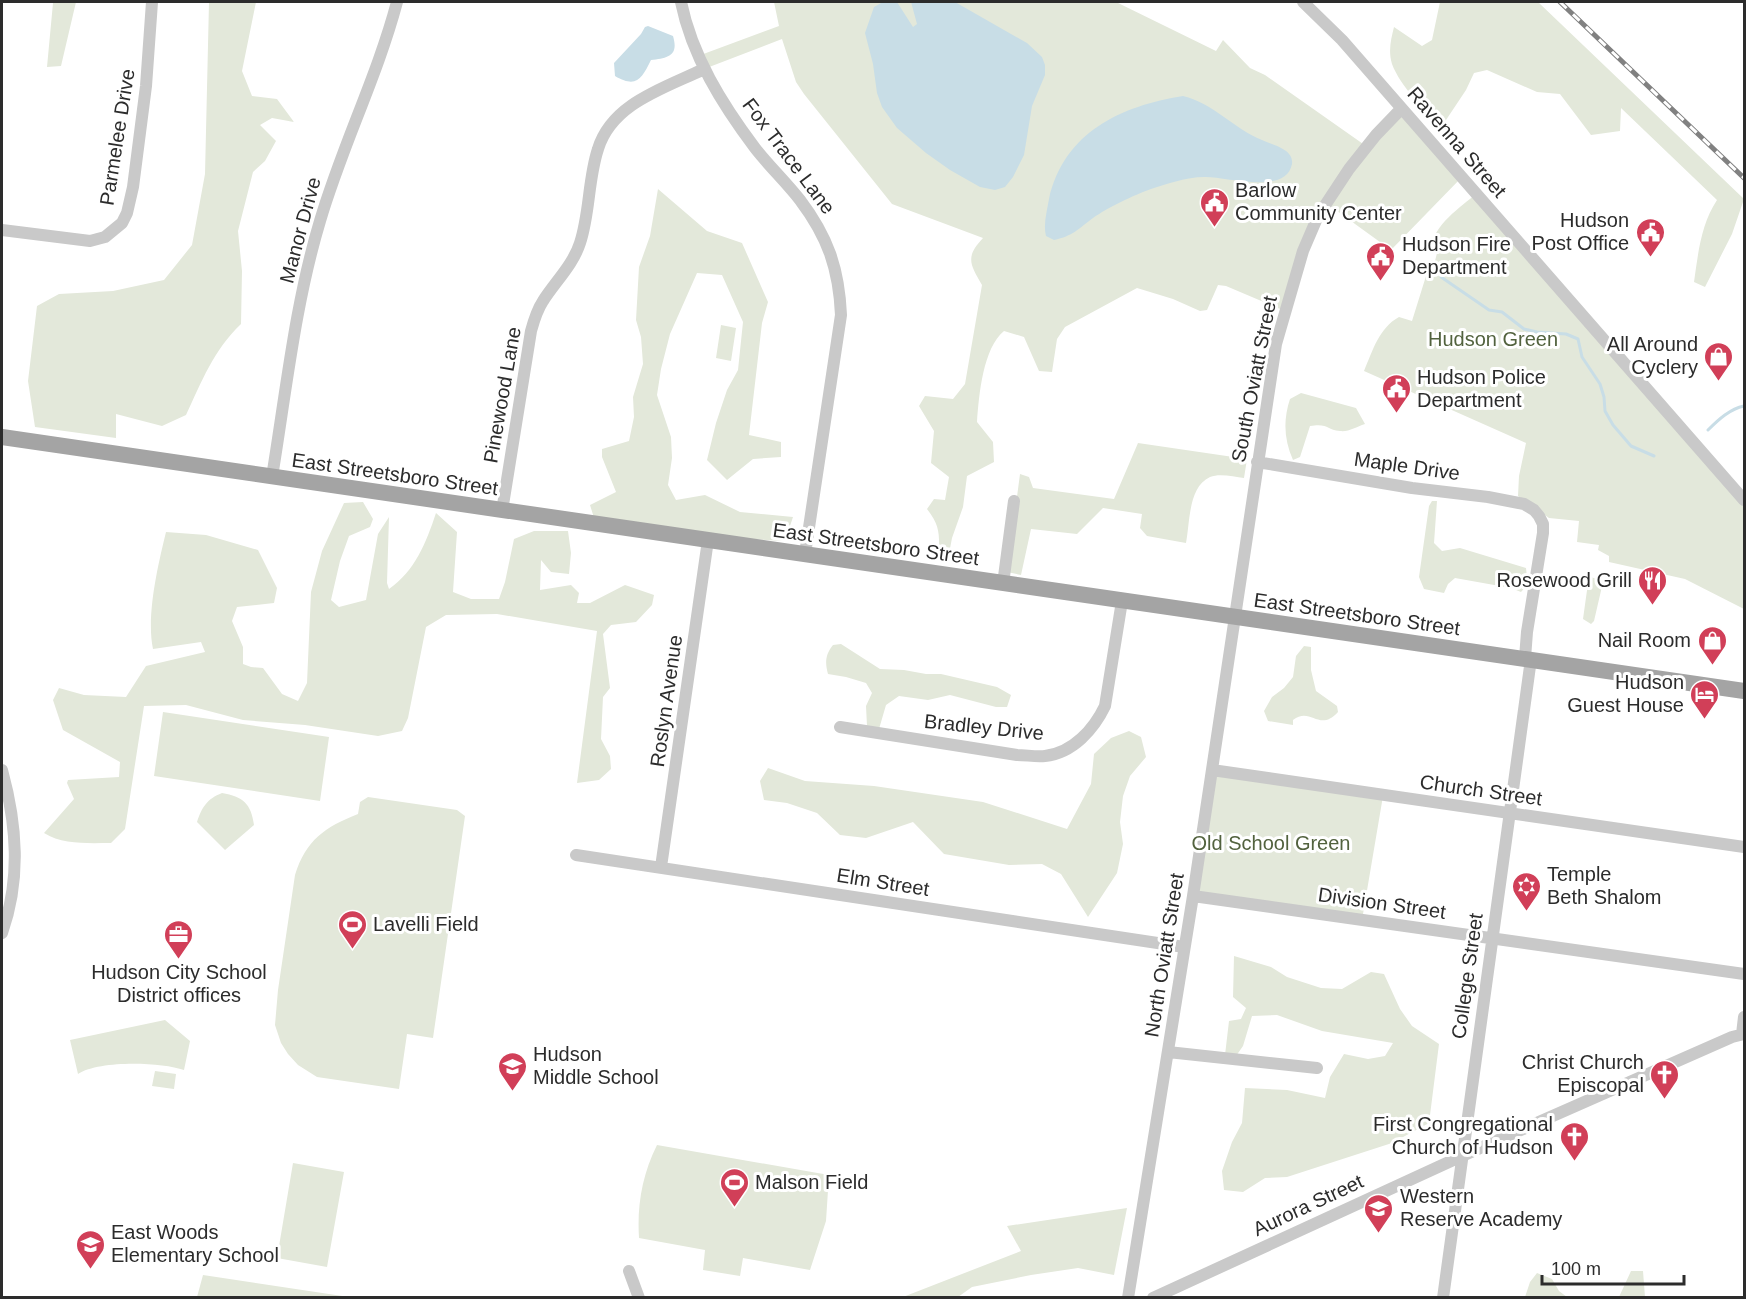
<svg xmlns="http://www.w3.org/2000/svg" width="1746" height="1299" font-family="Arial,sans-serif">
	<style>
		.green { fill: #e3e8da }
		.water { fill: #c8dde6 }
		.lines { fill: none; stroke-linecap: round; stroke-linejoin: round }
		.stream { stroke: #c8dde6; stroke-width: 3 }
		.minor { stroke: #c9c9c9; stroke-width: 12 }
		.major { stroke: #a4a4a4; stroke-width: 16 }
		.rail-casing { stroke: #818181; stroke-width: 5 }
		.rail { stroke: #fff; stroke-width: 3; stroke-dasharray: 9; stroke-linecap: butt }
		.labels { text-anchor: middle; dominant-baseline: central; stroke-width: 6; stroke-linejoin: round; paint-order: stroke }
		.street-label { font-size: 20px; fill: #2c2c2c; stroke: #fff }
		.poi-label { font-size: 20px; fill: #2c2c2c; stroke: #fff; text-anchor: start }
		.park-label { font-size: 20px; fill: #52623e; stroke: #fff }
	</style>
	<rect width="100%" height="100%" fill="#fff"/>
	<!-- green -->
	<path class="green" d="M48,2h28l-15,64 -14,1 6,-64z
		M209,2h47l-14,69 10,25 25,3 17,23 -22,-4 -12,7 16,16 -11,20 -12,11 -15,59 4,40 -1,53c-28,27 -39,57 -55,91l-24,11 -46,-12v24l-81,-11 -7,-46 9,-75 22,-12 54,-3 51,-11 28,-35 13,-71z
		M774,2h342l100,49 7,-11 27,28 15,7 101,71 35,-37 61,68 -71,73 -65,-47 -41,108 -59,-25 -8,-1 -11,25 -7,1 -27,-12 -36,-11 -72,39 -8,12 -5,33 -13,-1 -15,-34 -20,-6c-21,17 -25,64 -27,91l16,20 1,20 -27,14 -4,31 -11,31 -4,21 -9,-2c0,-22 2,-30 -12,-48l7,-10 11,1 4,-23 -18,-14 3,-32 -15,-25 6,-10 28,3 12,-15 17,-99c-12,-21 -17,-28 1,-47l-91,-34 -88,-110 -8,-12 -14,-43 -78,30 -6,-13 81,-30z
		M1440,2h98l206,197 -12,35 -27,53 -11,-5c4,-28 7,-58 23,-82l-96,-92 -1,23 -29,4 -31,-41 -23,-2 -50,-22 -13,3 -8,17 -26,39c-14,-18 -40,-43 -48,-65 -4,-13 -1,-25 2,-37l28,19 10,-6z
		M658,189l49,42 35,12 26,59 -6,21 -13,112 32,7v15l-28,2 -26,21 -20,-20 9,-37 11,-33 11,-20 5,-48 -21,-47 -25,-2 -27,61 -9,35 -4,26 14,42 1,21 -4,27 8,15 29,-5 35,17 53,5 -8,24 -51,-3 -139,-17 -5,-16 26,-13 -14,-35v-8l27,-8 5,-24 -1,-20 10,-33 -2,-27 -5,-17 3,-53 11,-31z
		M1477,193l267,307v109l-59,-30 -76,-17v-6l-11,-6 1,-5 -22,-3 2,-21 -30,-3 -31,-22 1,-20 7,-33 -162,-72c9,-21 15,-43 35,-54l13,4 19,-61 4,1 2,-8 -6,-5c3,-24 29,-40 46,-55z
		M721,325l15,3 -5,33 -15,-3z
		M1301,393l55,15 9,16c-9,3 -16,8 -25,7 -14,-1 -11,-8 -30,-5l-10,31 -7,3c-9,-20 -10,-40 -3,-61z
		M1138,443l109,16 -3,19c-10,-1 -24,-5 -34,-1 -22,10 -20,46 -24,66l-39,-7 -7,-8 2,-14 -39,-6 -26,26 -46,-5 -10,46 -14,-3 13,-98 9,3 4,11 81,11z
		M1432,501h5l-3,42 8,8 18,-3 66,20c1,8 2,18 -5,24l-10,-4 -56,-10 -7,6 -4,9 -20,-4 -5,-12 10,-71z
		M363,502l10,17 -3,8 -21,9 -9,25 -9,39 8,7 27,-7 12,-66 11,-17 -2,66 2,6c26,-18 37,-46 47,-76l21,19 -4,60 18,7h28l6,-17 9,-43 20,-8h34l3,22 -2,21 -18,-2 -10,-12 -1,30 31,-5 8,8 -2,10h13l35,-18 29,10 -2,10 -16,17 -25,3 -8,9 7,54 -7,9 -2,42 9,17 1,13 -12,11 -22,3 20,-152 -100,-17 -51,1 -20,12 -18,91 -6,13 -24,5 -73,-11 -62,-5 -57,-15 -42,1 -19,123 -14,14c-22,0 -48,2 -67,-10l30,-34 -7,-16 1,-3 51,-3 1,-15 -57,-32 -10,-30 6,-12 25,7 42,2 20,-31 59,-14 -4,-10 -48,7c-7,-33 5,-84 13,-117l40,3 52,15 19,38 -3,15 -37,4 -5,14 11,26v17l8,3 12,1 19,26 16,7 9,-18 4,-91 11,-41 22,-48z
		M1589,576l14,6 -9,39 -3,3 -8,-5z
		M841,644l39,25 24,1 22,4h15l56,13 14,8 -4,12h-11l-46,-12 -22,5 -29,-4 -13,9 -7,24 -12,-3 -1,-20 6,-13 -6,-10 -20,-6 -18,-3c-3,-11 -3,-19 5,-29z
		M1304,646l7,1v23l5,21 21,15 1,6c-19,21 -27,-6 -45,8v5l-25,-4 -4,-10 8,-14 12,-9 9,-11 3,-21z
		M163,712l166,25 -9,64 -166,-25z
		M1129,731l12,6 5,20 -16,19 -7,20 -3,26 3,22 -6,29 -29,44 -27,-43 -19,-10 -33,1 -65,-11 -31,-32 -47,16 -26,-3 -23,-22 -30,-10 -23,-3 -4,-19 8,-13 37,13 69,5 109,16 84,27 24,-45 3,-30 17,-16z
		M1212,770l171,26 -21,124 -169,-24z
		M222,793c21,4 29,10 32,32l-29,25 -28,-28c5,-15 10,-23 25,-29z
		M368,797l89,13 8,6 -32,222 -26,-4 -8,55 -82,-12 -19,-12 -10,-11 -7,-11 -6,-18 3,-35 17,-115c11,-35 30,-48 63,-61l2,-12z
		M1234,956l37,11 16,10 34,11 21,1 29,-17 13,2 16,35 12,17 27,18 -10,79 -37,20 -105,34 -22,1 -22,14 -19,-2 -2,-19 10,-29 10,-19 3,-35 42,2 38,8 5,-21 14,-23 24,5 17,-3 8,-13 -71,-12 -45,-16 -25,1 -9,30 -7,10 -11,-1 4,-34 12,-2 5,-11 -13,-11z
		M165,1020l25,21 -6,29c-23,-8 -85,-10 -106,4l-8,-34z
		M155,1071l21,3 -2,15 -22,-3z
		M657,1145l172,30 -3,46 -16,49 -67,-12 -3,18 -37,-6 2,-20 -66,-12c-2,-32 3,-63 18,-93z
		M293,1163l51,9 -17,95 -50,-9z
		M1127,1208l-13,67 -36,-7 -47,7 -59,12 -14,10h-55l118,-46 -14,-25z
		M1631,1271h12l2,26h-26z
		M1537,1273l15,6 7,12 8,6h-42l5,-15z
		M203,1275l146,22h-152z"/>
	<!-- water -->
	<path class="water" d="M883,2h14l16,25 4,-3 -6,-22h44l72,41 15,14 3,8v10l-13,31 -8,49 -11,22 -8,10 -10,3 -15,-3 -30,-17 -24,-17 -29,-25 -15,-21 -5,-14 -4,-29 -8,-31 9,-26z
		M648,26l25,10c6,20 -5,22 -22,24 -9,18 -14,29 -36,16l-1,-13 27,-29 4,-7z
		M1183,96c30,7 51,33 79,44 11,5 32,9 30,24 -6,32 -67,12 -88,13 -18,0 -37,7 -53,12 -17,6 -44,19 -58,29 -15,11 -20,18 -39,22l-8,-4c-3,-11 1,-25 3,-37 15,-67 72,-93 134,-103z"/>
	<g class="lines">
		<!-- stream -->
		<path class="stream" d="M1441,277l48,33 13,2 22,17 13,3 29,2 12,5 4,18 18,27 4,13 1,14 8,14 18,21 23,10
			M1708,430c11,-11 22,-21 36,-24"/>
		<!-- minor -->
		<path class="minor" d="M681,2c11,54 41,102 74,146 14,18 31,34 45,52 28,37 39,69 41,115l-36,239
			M1303,2l39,38 402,460
			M2,230l88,11 15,-4 17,-14 5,-10 6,-26 13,-101 6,-84
			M1257,462l155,26 76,9 36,7 10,6 5,6 4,8v9l-16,99 -2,26
			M272,477c14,-85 23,-173 48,-256 22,-75 57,-144 77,-219
			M502,511l29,-180c3,-11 6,-21 12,-30 12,-19 30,-36 37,-58 10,-30 8,-64 18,-94 14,-46 67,-61 106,-80
			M1003,584l11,-83
			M840,727l177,28c9,0 19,2 28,1 28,-3 49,-27 60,-50l17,-105
			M2,770c15,55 19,109 0,163
			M1212,770l532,77
			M576,855l608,92
			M661,867l47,-327
			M1193,896l551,78
			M1742,1034l2,-17
			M1168,1052l149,16
			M629,1271l10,27
			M1128,1298l65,-402 83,-552 27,-93 15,-35 31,-47 27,-34 25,-26
			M1153,1298l309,-142 270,-119 12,-3
			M1443,1298l88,-639"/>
		<!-- major -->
		<path class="major" d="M2,437l1742,254"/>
		<defs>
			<path id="rail" d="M1560,2l184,176"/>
		</defs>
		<!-- rail casing -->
		<use href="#rail" class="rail-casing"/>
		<!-- rail -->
		<use href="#rail" class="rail"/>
	</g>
	<!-- icons -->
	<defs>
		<symbol id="civic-pin" viewBox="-11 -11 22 30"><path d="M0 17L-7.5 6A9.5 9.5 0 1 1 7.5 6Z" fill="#d13f58" stroke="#fff"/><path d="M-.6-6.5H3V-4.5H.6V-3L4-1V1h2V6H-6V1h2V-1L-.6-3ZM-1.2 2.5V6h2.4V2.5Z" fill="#fff"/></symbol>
		<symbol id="shop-pin" viewBox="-11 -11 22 30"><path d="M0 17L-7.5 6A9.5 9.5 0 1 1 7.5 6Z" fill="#d13f58" stroke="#fff"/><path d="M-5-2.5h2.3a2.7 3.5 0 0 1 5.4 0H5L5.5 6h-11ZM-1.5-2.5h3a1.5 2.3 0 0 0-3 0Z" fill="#fff"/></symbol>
		<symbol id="restaurant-pin" viewBox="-11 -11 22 30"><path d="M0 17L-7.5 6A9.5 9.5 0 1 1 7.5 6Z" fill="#d13f58" stroke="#fff"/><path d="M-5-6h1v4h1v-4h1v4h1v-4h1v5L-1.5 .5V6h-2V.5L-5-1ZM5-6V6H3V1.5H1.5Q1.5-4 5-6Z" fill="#fff"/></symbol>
		<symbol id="hotel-pin" viewBox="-11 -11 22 30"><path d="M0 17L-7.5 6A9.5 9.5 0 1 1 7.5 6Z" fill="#d13f58" stroke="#fff"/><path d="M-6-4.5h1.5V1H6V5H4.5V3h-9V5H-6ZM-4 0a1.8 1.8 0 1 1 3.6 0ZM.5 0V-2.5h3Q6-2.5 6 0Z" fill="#fff"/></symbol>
		<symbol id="synagogue-pin" viewBox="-11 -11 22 30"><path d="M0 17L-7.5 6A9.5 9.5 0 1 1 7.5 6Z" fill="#d13f58" stroke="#fff"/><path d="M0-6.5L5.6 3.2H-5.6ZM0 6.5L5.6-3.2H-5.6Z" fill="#fff"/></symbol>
		<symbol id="stadium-pin" viewBox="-11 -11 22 30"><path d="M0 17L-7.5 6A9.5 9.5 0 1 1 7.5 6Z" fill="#d13f58" stroke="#fff"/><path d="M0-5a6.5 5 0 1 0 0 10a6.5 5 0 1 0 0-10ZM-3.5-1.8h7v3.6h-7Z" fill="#fff"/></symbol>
		<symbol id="office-pin" viewBox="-11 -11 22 30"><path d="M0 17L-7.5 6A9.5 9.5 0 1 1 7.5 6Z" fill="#d13f58" stroke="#fff"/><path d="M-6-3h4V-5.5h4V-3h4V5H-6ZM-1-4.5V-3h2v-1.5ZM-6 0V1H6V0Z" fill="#fff"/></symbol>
		<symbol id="school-pin" viewBox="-11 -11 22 30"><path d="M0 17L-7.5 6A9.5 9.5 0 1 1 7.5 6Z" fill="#d13f58" stroke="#fff"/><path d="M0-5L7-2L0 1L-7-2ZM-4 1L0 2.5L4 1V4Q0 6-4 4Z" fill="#fff"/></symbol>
		<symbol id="church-pin" viewBox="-11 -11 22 30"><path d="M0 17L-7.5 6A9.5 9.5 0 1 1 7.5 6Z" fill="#d13f58" stroke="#fff"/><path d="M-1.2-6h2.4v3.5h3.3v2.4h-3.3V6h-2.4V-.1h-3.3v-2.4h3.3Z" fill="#fff"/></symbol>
		<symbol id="university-pin" viewBox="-11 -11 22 30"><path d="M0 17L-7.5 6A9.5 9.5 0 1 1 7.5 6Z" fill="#d13f58" stroke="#fff"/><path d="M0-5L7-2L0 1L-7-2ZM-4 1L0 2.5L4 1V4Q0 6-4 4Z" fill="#fff"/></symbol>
	</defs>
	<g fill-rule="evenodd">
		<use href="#civic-pin" x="1198" y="186" width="33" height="45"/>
		<use href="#civic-pin" x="1634" y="216" width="33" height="45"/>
		<use href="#civic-pin" x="1364" y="240" width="33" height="45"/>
		<use href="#shop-pin" x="1702" y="340" width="33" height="45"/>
		<use href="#civic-pin" x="1380" y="372" width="33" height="45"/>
		<use href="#restaurant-pin" x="1636" y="564" width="33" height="45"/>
		<use href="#shop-pin" x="1696" y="624" width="33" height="45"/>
		<use href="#hotel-pin" x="1688" y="678" width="33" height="45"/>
		<use href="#synagogue-pin" x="1510" y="870" width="33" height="45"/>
		<use href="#stadium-pin" x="336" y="908" width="33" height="45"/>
		<use href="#office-pin" x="162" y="918" width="33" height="45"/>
		<use href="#school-pin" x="496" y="1050" width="33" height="45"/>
		<use href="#church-pin" x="1648" y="1058" width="33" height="45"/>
		<use href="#church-pin" x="1558" y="1120" width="33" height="45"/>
		<use href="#stadium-pin" x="718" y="1166" width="33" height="45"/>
		<use href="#university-pin" x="1362" y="1192" width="33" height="45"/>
		<use href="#school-pin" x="74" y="1228" width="33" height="45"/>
	</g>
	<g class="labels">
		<!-- street labels -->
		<g class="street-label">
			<text transform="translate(117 137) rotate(-81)">Parmelee Drive</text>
			<text transform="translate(1457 142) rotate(49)">Ravenna Street</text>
			<text transform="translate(789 156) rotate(53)">Fox Trace Lane</text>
			<text transform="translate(300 230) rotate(-75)">Manor Drive</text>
			<text transform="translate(1254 379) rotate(-79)">South Oviatt Street</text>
			<text transform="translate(502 395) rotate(-80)">Pinewood Lane</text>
			<text transform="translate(1407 466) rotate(8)">Maple Drive</text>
			<text transform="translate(395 474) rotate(8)">East Streetsboro Street</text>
			<text transform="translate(876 544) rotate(8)">East Streetsboro Street</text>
			<text transform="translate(1357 614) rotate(8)">East Streetsboro Street</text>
			<text transform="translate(666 701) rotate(-82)">Roslyn Avenue</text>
			<text transform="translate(984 727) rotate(6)">Bradley Drive</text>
			<text transform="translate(1481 790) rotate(8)">Church Street</text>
			<text transform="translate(883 882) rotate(9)">Elm Street</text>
			<text transform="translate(1382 903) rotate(8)">Division Street</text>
			<text transform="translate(1164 955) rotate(-81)">North Oviatt Street</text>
			<text transform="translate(1467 976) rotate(-82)">College Street</text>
			<text transform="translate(1308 1205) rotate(-25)">Aurora Street</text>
		</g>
		<!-- poi labels -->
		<g class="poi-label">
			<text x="1235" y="190">Barlow<tspan x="1235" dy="23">Community Center</tspan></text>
			<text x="1629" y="220" text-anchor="end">Hudson<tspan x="1629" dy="23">Post Office</tspan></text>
			<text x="1402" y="244">Hudson Fire<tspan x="1402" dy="23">Department</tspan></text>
			<text x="1698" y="344" text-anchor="end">All Around<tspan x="1698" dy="23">Cyclery</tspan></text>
			<text x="1417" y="377">Hudson Police<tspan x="1417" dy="23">Department</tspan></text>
			<text x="1632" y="580" text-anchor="end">Rosewood Grill</text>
			<text x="1691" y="640" text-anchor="end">Nail Room</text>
			<text x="1684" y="682" text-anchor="end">Hudson<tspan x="1684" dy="23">Guest House</tspan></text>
			<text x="1547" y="874">Temple<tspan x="1547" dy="23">Beth Shalom</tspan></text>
			<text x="373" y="924">Lavelli Field</text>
			<text x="179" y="972" text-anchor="middle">Hudson City School<tspan x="179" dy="23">District offices</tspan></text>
			<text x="533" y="1054">Hudson<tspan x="533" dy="23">Middle School</tspan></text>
			<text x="1644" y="1062" text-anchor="end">Christ Church<tspan x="1644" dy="23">Episcopal</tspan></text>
			<text x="1553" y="1124" text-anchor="end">First Congregational<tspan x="1553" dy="23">Church of Hudson</tspan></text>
			<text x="755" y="1182">Malson Field</text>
			<text x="1400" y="1196">Western<tspan x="1400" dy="23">Reserve Academy</tspan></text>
			<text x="111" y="1232">East Woods<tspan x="111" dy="23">Elementary School</tspan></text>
		</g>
		<!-- park labels -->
		<g class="park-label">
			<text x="1493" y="339">Hudson Green</text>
			<text x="1271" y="843">Old School Green</text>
		</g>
	</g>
	<!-- border -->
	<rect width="1746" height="1299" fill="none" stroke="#2c2c2c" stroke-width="6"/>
	<!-- scale -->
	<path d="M1542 1275v9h142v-9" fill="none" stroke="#2c2c2c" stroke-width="3"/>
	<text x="1551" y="1275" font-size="18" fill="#2c2c2c" stroke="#ffffff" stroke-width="4.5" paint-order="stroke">100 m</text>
</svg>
